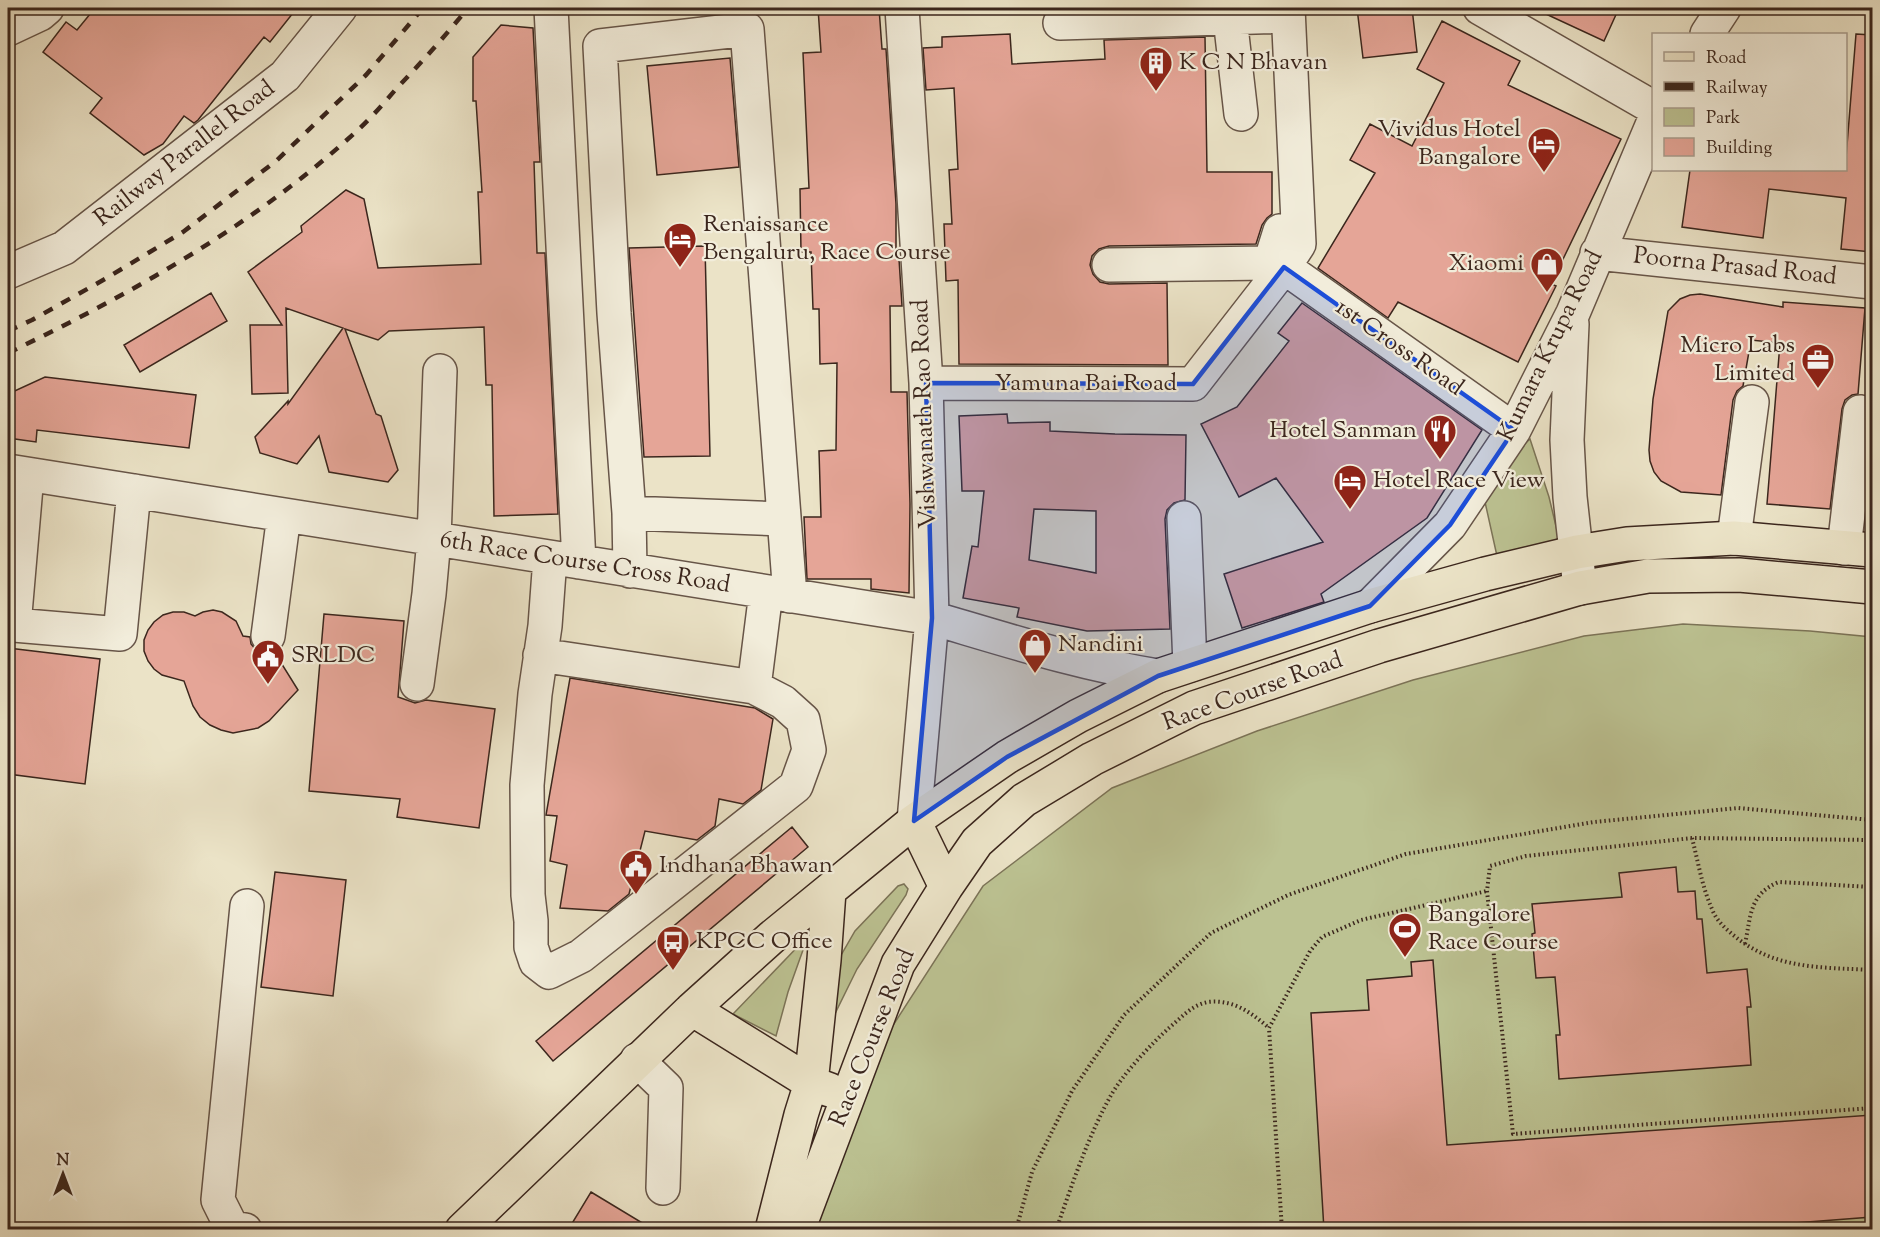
<svg xmlns="http://www.w3.org/2000/svg" width="1880" height="1237" font-family="'Sorts Mill Goudy',serif">
	<style>
		.green { fill: #bcc292; stroke: #7c7458; stroke-width: 1.5 }
		.building { fill: #e5a597; stroke: #3b261d; stroke-width: 1.5; fill-rule: evenodd }
		.lines { fill: none; stroke-linecap: round; stroke-linejoin: round }
		.minor-casing { stroke: #675548; stroke-width: 36 }
		.major-casing { stroke: #3b261d; stroke-width: 36 }
		.path { stroke: #3b261d; stroke-width: 4; stroke-dasharray: 1.5 3; stroke-linecap: butt }
		.minor { stroke: #f2eddb; stroke-width: 33 }
		.major { stroke: #ebe3c7; stroke-width: 33 }
		.rail { stroke: #3b261d; stroke-width: 4.5; stroke-dasharray: 10 10; stroke-linecap: butt }
		.marked { fill: #1d4ed8; fill-opacity: 0.2; stroke: #1d4ed8; stroke-width: 4.5; stroke-linejoin: round }
		.labels { text-anchor: middle; dominant-baseline: central; stroke-width: 4.5; stroke-linejoin: round; paint-order: stroke }
		.poi-label { font-size: 24px; fill: #3b261d; stroke: #f2eddb; text-anchor: start }
		.street-label { font-size: 24px; fill: #3b261d; stroke: #f2eddb }
	</style>
	<rect width="100%" height="100%" fill="#ebe3c7"/>
	<filter id="stains"><feTurbulence type="fractalNoise" baseFrequency=".00333" numOctaves="4"/><feColorMatrix values="0 0 0 0 .2 0 0 0 0 .09 0 0 0 0 .02 0 0 0 .5 -.17"/></filter>
	<radialGradient id="worn" r=".72"><stop offset=".6" stop-color="#630" stop-opacity="0"/><stop offset="1" stop-color="#630" stop-opacity=".3"/></radialGradient>
	<!-- green -->
	<path class="green" d="M1530,439l19,58 11,46 -63,13 -12,-54 14,-35z
		M1683,624l127,7 62,6v592l-1059,1 77,-200 93,-144 129,-98 145,-57 156,-51 171,-44z
		M904,884l4,5 -2,6 -49,74 -34,69 13,-74 19,-33 43,-45z
		M808,936l-20,56 -12,44 -43,-22z"/>
	<!-- building -->
	<path class="building" d="M95,8h202l-27,34 -6,-5 -66,83 -4,3 -10,-7 -21,28 -19,11 -54,-42 12,-15 -59,-46 23,-30 11,8z
		M818,8h61l3,41h4l10,155v55h3l3,47h-12l1,86h16l3,112 -1,89 -38,-4v-10h-64l-3,-62h17l-2,-66 17,-1 1,-87 -17,1 -1,-55h-6l-2,-57h-10l-1,-63 9,-1 -6,-135 18,-1z
		M1357,8h55l5,44 -54,6z
		M1533,8h86l-15,33z
		M1442,21l78,40 -12,24 113,54 -70,145 5,2 -38,76 -120,-60 -10,16 -70,-50 57,-95 -25,-13 20,-36 42,22 32,-63 -27,-14z
		M501,25l32,3 7,134h-6l3,91h8l13,261 -64,2 -2,-131h-6l-2,-58 -95,4 -11,9 -33,-11 31,85 5,2 17,54 -10,12 -59,-10 -10,-36 -22,28 -37,-11 -5,-16 33,-36v3l55,-76 -57,-20 2,85 -36,1 -2,-69h32l-34,-53 54,-40 -1,-6 45,-36 18,9 14,69 103,-4 -3,-72h4l-6,-91h-3v-44z
		M1010,34l2,30 93,-5 -1,-19 101,-3 2,135h65v42l-5,4 -5,7 -6,19 -147,2 -10,3 -7,7 -2,9 3,9 7,8 9,2 58,-1 1,82 -209,-1 -1,-84 -12,1 -2,-57h8l-3,-54 9,-1 -4,-81 -28,2 -3,-42 19,-1v-10z
		M1856,34l16,1v217l-31,-3 5,-51 -77,-9 -6,49 -81,-11 8,-57h155z
		M730,58l9,109 -82,8 -10,-109z
		M705,246l5,210 -66,1 -15,-209z
		M211,293l16,28 -87,51 -16,-27z
		M1700,294l83,13v-5l82,6 -7,86 -6,1 -7,5 -3,9 -12,100 -63,-5 13,-161 -29,-3 -8,46 -6,5 -4,9 -12,95 -40,-3 -20,-11 -7,-9 -4,-11 -1,-11 4,-51 15,-88 12,-12 10,-4z
		M1302,303l180,127 -55,88 -106,76 3,8 -82,26 -18,-54 99,-32 -47,-64 -37,19 -38,-73 36,-17 52,-66 -11,-8z
		M45,377l151,18 -7,53 -152,-18 -1,12 -28,-4v-44z
		M1007,414l1,9 42,-1v9l65,3 71,1 -1,65 -11,3 -7,7 -2,9 5,110 -83,2 -70,-14 2,-9 -56,-10 9,-52 6,1 6,-56h-22l-3,-75zM1034,509l62,2v62l-67,-13z
		M213,610l9,2 14,9 7,15 7,1 1,7 6,7 9,4 9,-2 23,37 -29,31 -11,7 -25,5 -12,-3 -11,-5 -10,-8 -7,-11 -9,-25 -22,-6 -8,-6 -6,-8 -4,-10v-11l4,-10 6,-8 9,-7 10,-3h11l11,4 8,-4z
		M324,614l80,7 -6,76 17,6 11,-3 69,9 -16,119 -82,-11 3,-18 -91,-8z
		M8,648l92,11 -15,125 -77,-10z
		M570,678l185,30 18,11 -12,71 -18,14 -24,-5 -4,27 -18,14 -52,-9 -16,63 -21,17 -48,-3 7,-43 -17,-4 7,-45 -11,-1z
		M792,827l16,20 -255,214 -17,-20z
		M1676,867l2,25 17,-1 2,28h5l5,54 40,-4 4,38h-4l4,58 -192,14 -3,-44h4l-5,-58 -19,1 -4,-44 3,-1 -3,-29 90,-7 -3,-24z
		M275,872l71,8 -13,116 -72,-9z
		M1433,960l14,185 425,-30v102l-171,13h-377l-13,-217 58,-3 -2,-30 45,-4 -1,-14z
		M591,1192l63,38h-86z"/>
	<g class="lines">
		<defs>
			<path id="minor" d="M551,8l28,554
				M902,8l24,375 6,235 -18,203
				M1480,8l174,100
				M1230,18l11,96
				M1060,23l228,-7
				M8,29l32,-15 7,-6
				M1707,34l17,-26
				M1597,253l275,29
				M1109,265l161,-2 10,-32
				M1284,267l230,163
				M8,272l56,-24 221,-172 55,-68
				M1572,324l-5,116 3,57 10,91
				M926,383l267,1 91,-117 15,-23 -11,-236
				M8,471l924,147c75,22 149,46 226,58
				M27,475l-13,150 106,9 14,-143
				M629,513l155,6
				M1184,518l6,147
				M1734,538l18,-136
				M1844,548l16,-136
				M550,558l-5,68 -10,68 -8,91 1,110 3,26v26l5,15 13,10 32,-16 215,-170 13,-36 -6,-30 -20,-18 -29,-15 12,-95
				M630,571l-1,-58 -15,-200 -14,-267 147,-17 43,567
				M1370,606l80,-81 64,-95 59,-117 81,-192
				M268,636l16,-121
				M540,655l214,32
				M417,684l12,-90 5,-55 6,-168
				M637,1060l29,28 -3,100
				M245,1230l-13,-2 -14,-28 29,-294"/>
			<path id="major" d="M914,821l32,66
				M692,1009l119,74 19,7
				M462,1230l230,-221 80,-72 142,-116 93,-64 71,-41 80,-40 212,-70 115,-32 92,-22 50,-8 107,-6 138,12
				M772,1230l29,-115 10,-32 13,-123 5,-69
				M798,1230l100,-266 48,-77 31,-45 47,-42 68,-41 102,-51 185,-62 201,-58 68,-12 91,-1 133,12"/>
		</defs>
		<!-- minor casing -->
		<use href="#minor" class="minor-casing"/>
		<!-- major casing -->
		<use href="#major" class="major-casing"/>
		<!-- path -->
		<path class="path" d="M1692,838c6,23 10,49 20,71 4,11 12,18 20,25 42,36 88,33 140,36
			M1872,840l-180,-2 -166,18 -36,10 -3,25 26,243 359,-26
			M1745,944c6,-28 4,-50 34,-62l93,5
			M1016,1230l16,-58 40,-81 52,-76 87,-82 77,-38 118,-41 188,-32 144,-14 134,12
			M1056,1230c16,-45 31,-91 54,-133 12,-22 41,-53 60,-70 12,-10 22,-22 38,-25 25,-3 44,11 61,26
			M1282,1230l-13,-202 41,-77 12,-14 39,-17 126,-29"/>
		<!-- minor -->
		<use href="#minor" class="minor"/>
		<!-- major -->
		<use href="#major" class="major"/>
		<!-- rail -->
		<path class="rail" d="M8,331l24,-11 73,-41 78,-47 93,-71 90,-86 57,-67
			M8,353c125,-60 248,-129 351,-224 13,-12 25,-26 37,-40 25,-26 49,-53 72,-81"/>
	</g>
	<!-- marked area -->
	<path class="marked" d="M1284,267l230,163 -64,95 -80,81 -212,70 -151,81 -93,64 18,-203 -6,-235 267,1z"/>
	<!-- icons -->
	<defs>
		<symbol id="building-pin" viewBox="-11 -11 22 30"><path d="M0 17L-7.5 6A9.5 9.5 0 1 1 7.5 6Z" fill="#8f2418" stroke="#f2eddb"/><path d="M-4-6H4V6H1V3H-1V6H-4ZM-2.5-4.3h1.7v1.8h-1.7ZM.8-4.3h1.7v1.8H.8ZM-2.5-1h1.7V.8h-1.7ZM.8-1h1.7V.8H.8Z" fill="#fff"/></symbol>
		<symbol id="hotel-pin" viewBox="-11 -11 22 30"><path d="M0 17L-7.5 6A9.5 9.5 0 1 1 7.5 6Z" fill="#8f2418" stroke="#f2eddb"/><path d="M-6-4.5h1.5V1H6V5H4.5V3h-9V5H-6ZM-4 0a1.8 1.8 0 1 1 3.6 0ZM.5 0V-2.5h3Q6-2.5 6 0Z" fill="#fff"/></symbol>
		<symbol id="shop-pin" viewBox="-11 -11 22 30"><path d="M0 17L-7.5 6A9.5 9.5 0 1 1 7.5 6Z" fill="#8f2418" stroke="#f2eddb"/><path d="M-5-2.5h2.3a2.7 3.5 0 0 1 5.4 0H5L5.5 6h-11ZM-1.5-2.5h3a1.5 2.3 0 0 0-3 0Z" fill="#fff"/></symbol>
		<symbol id="office-pin" viewBox="-11 -11 22 30"><path d="M0 17L-7.5 6A9.5 9.5 0 1 1 7.5 6Z" fill="#8f2418" stroke="#f2eddb"/><path d="M-6-3h4V-5.5h4V-3h4V5H-6ZM-1-4.5V-3h2v-1.5ZM-6 0V1H6V0Z" fill="#fff"/></symbol>
		<symbol id="restaurant-pin" viewBox="-11 -11 22 30"><path d="M0 17L-7.5 6A9.5 9.5 0 1 1 7.5 6Z" fill="#8f2418" stroke="#f2eddb"/><path d="M-5-6h1v4h1v-4h1v4h1v-4h1v5L-1.5 .5V6h-2V.5L-5-1ZM5-6V6H3V1.5H1.5Q1.5-4 5-6Z" fill="#fff"/></symbol>
		<symbol id="civic-pin" viewBox="-11 -11 22 30"><path d="M0 17L-7.5 6A9.5 9.5 0 1 1 7.5 6Z" fill="#8f2418" stroke="#f2eddb"/><path d="M-.6-6.5H3V-4.5H.6V-3L4-1V1h2V6H-6V1h2V-1L-.6-3ZM-1.2 2.5V6h2.4V2.5Z" fill="#fff"/></symbol>
		<symbol id="stadium-pin" viewBox="-11 -11 22 30"><path d="M0 17L-7.5 6A9.5 9.5 0 1 1 7.5 6Z" fill="#8f2418" stroke="#f2eddb"/><path d="M0-5a6.5 5 0 1 0 0 10a6.5 5 0 1 0 0-10ZM-3.5-1.8h7v3.6h-7Z" fill="#fff"/></symbol>
		<symbol id="bus-pin" viewBox="-11 -11 22 30"><path d="M0 17L-7.5 6A9.5 9.5 0 1 1 7.5 6Z" fill="#8f2418" stroke="#f2eddb"/><path d="M-5-6H5V4H4V6H2V4H-2V6H-4V4H-5ZM-3.5-4V0h7V-4ZM-3.5 1.2v1.5H-2V1.2ZM2 1.2v1.5H3.5V1.2Z" fill="#fff"/></symbol>
	</defs>
	<g fill-rule="evenodd">
		<use href="#building-pin" x="1137" y="44" width="38" height="52"/>
		<use href="#hotel-pin" x="1525" y="125" width="38" height="52"/>
		<use href="#hotel-pin" x="661" y="220" width="38" height="52"/>
		<use href="#shop-pin" x="1528" y="245" width="38" height="52"/>
		<use href="#office-pin" x="1799" y="341" width="38" height="52"/>
		<use href="#restaurant-pin" x="1421" y="412" width="38" height="52"/>
		<use href="#hotel-pin" x="1331" y="462" width="38" height="52"/>
		<use href="#shop-pin" x="1016" y="626" width="38" height="52"/>
		<use href="#civic-pin" x="249" y="637" width="38" height="52"/>
		<use href="#civic-pin" x="617" y="847" width="38" height="52"/>
		<use href="#stadium-pin" x="1386" y="910" width="38" height="52"/>
		<use href="#bus-pin" x="654" y="923" width="38" height="52"/>
	</g>
	<g class="labels">
		<!-- poi labels -->
		<g class="poi-label">
			<text x="1179" y="63">K C N Bhavan</text>
			<text x="1521" y="130" text-anchor="end">Vividus Hotel<tspan x="1521" dy="28">Bangalore</tspan></text>
			<text x="703" y="225">Renaissance<tspan x="703" dy="28">Bengaluru, Race Course</tspan></text>
			<text x="1524" y="264" text-anchor="end">Xiaomi</text>
			<text x="1795" y="346" text-anchor="end">Micro Labs<tspan x="1795" dy="28">Limited</tspan></text>
			<text x="1417" y="431" text-anchor="end">Hotel Sanman</text>
			<text x="1373" y="481">Hotel Race View</text>
			<text x="1058" y="645">Nandini</text>
			<text x="291" y="656">SRLDC</text>
			<text x="659" y="866">Indhana Bhawan</text>
			<text x="1428" y="915">Bangalore<tspan x="1428" dy="28">Race Course</tspan></text>
			<text x="696" y="942">KPCC Office</text>
		</g>
		<!-- street labels -->
		<g class="street-label">
			<text transform="translate(185 154) rotate(-38)">Railway Parallel Road</text>
			<text transform="translate(1735 267) rotate(6)">Poorna Prasad Road</text>
			<text transform="translate(1551 346) rotate(-64)">Kumara Krupa Road</text>
			<text transform="translate(1399 348) rotate(35)">1st Cross Road</text>
			<text x="1086" y="384">Yamuna Bai Road</text>
			<text transform="translate(925 414) rotate(-92)">Vishwanath Rao Road</text>
			<text transform="translate(585 563) rotate(9)">6th Race Course Cross Road</text>
			<text transform="translate(1253 692) rotate(-20)">Race Course Road</text>
			<text transform="translate(873 1038) rotate(-68)">Race Course Road</text>
		</g>
	</g>
	<!-- margin -->
	<rect width="1880" height="1237" fill="none" stroke="#ebe3c7" stroke-width="30"/>
	<rect x="9" y="9" width="1862" height="1219" fill="none" stroke="#3b261d" stroke-width="3"/>
	<rect x="15" y="15" width="1850" height="1207" fill="none" stroke="#3b261d" stroke-width="1.5"/>
	<!-- legend -->
	<rect x="1652" y="33" width="195" height="138" fill="#f2eddb" stroke="#a99d8f" stroke-width="1.5"/>
	<rect x="1664" y="52" width="30" height="9" fill="#ebe3c7" stroke="#a99d8f" stroke-width="1.5"/>
	<text x="1706" y="63" font-size="18" fill="#3b261d">Road</text>
	<rect x="1664" y="82" width="30" height="9" fill="#3b261d" stroke="#a99d8f" stroke-width="1.5"/>
	<text x="1706" y="93" font-size="18" fill="#3b261d">Railway</text>
	<rect x="1664" y="108" width="30" height="18" fill="#bcc292" stroke="#a99d8f" stroke-width="1.5"/>
	<text x="1706" y="123" font-size="18" fill="#3b261d">Park</text>
	<rect x="1664" y="138" width="30" height="18" fill="#e5a597" stroke="#a99d8f" stroke-width="1.5"/>
	<text x="1706" y="153" font-size="18" fill="#3b261d">Building</text>
	<!-- north arrow -->
	<g transform="translate(63 1174)" stroke="#f2eddb" stroke-width="4.5" paint-order="stroke">
	<path d="M0-4.5L10 22L0 15L-10 22Z" fill="#3b261d"/>
	<text y="-9" font-size="16" font-weight="bold" text-anchor="middle" fill="#3b261d">N</text>
	</g>
	<rect width="100%" height="100%" filter="url(#stains)"/>
	<rect width="100%" height="100%" fill="url(#worn)"/>
</svg>
